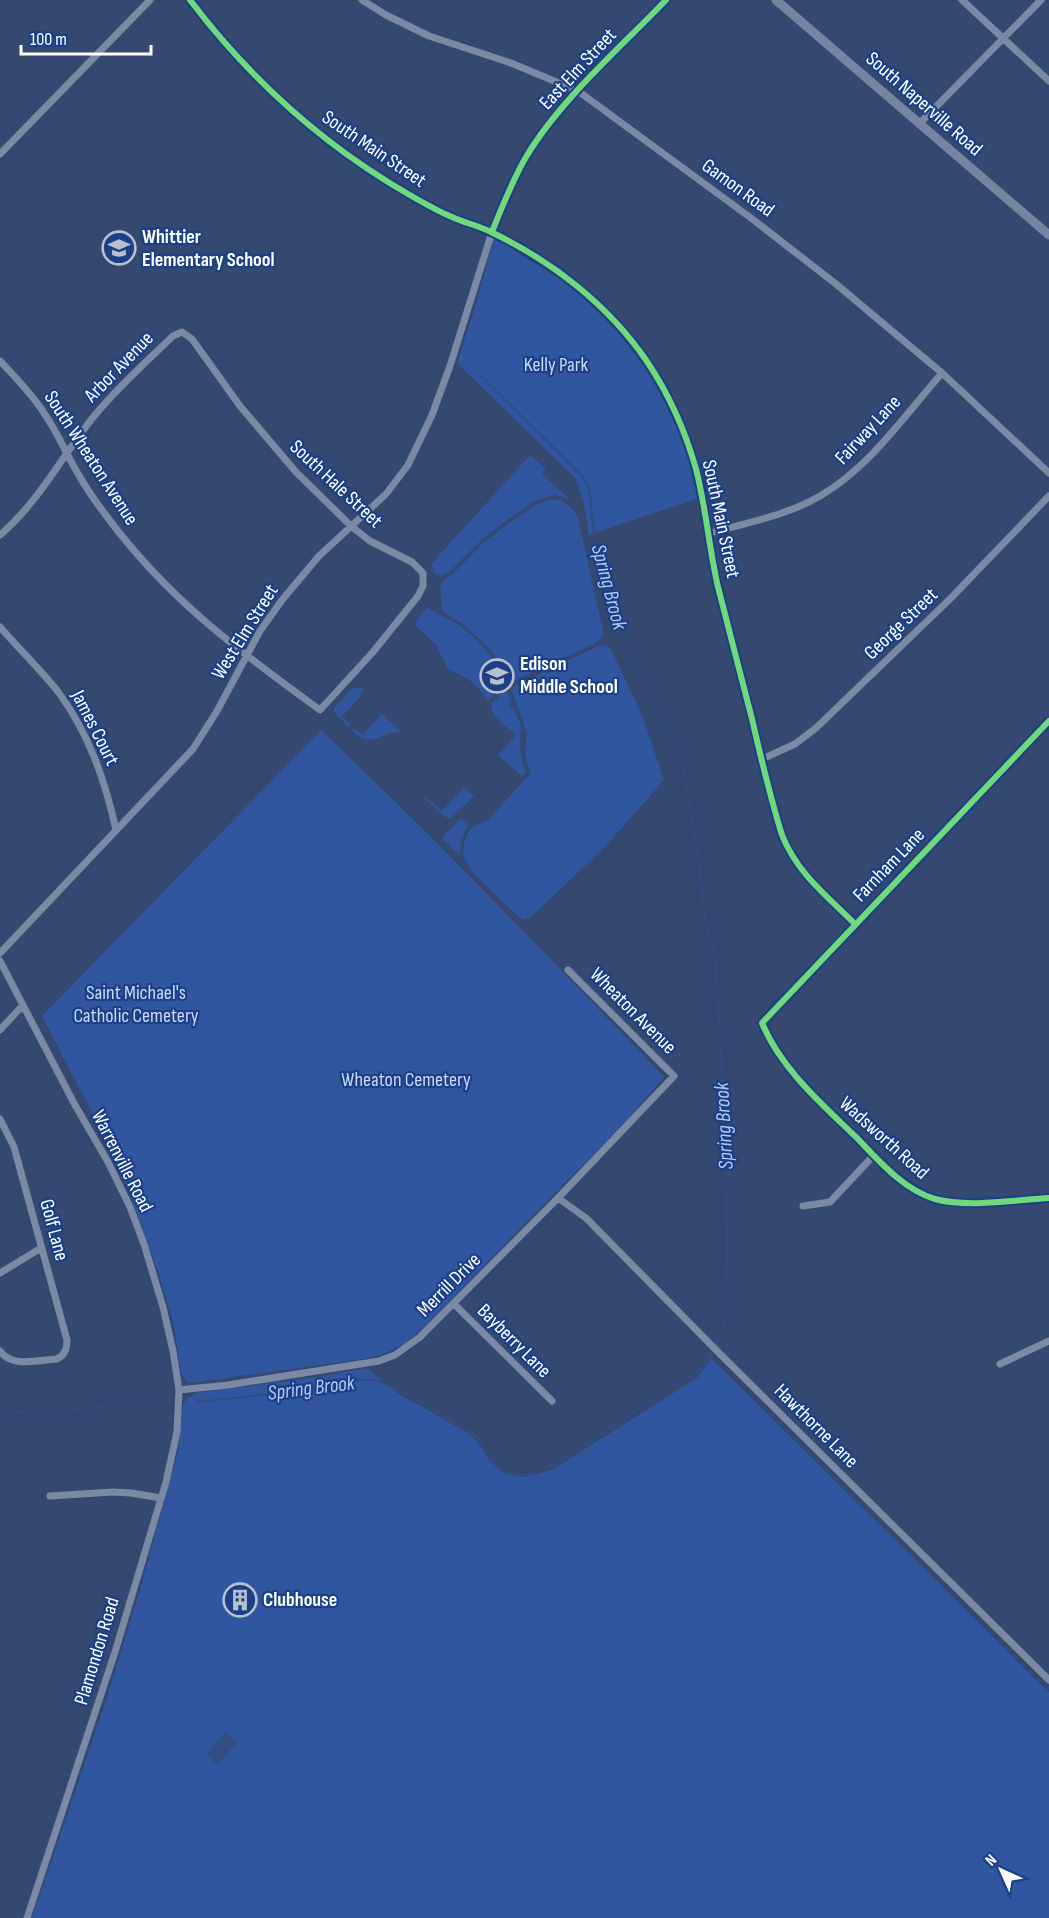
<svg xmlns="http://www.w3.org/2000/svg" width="1049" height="1918" font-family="'Sofia Sans Condensed',sans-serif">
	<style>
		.green { fill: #2f569f }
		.water { fill: #324d80 }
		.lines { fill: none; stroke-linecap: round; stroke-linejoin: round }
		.stream { stroke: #324d80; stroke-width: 2 }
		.minor { stroke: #7b89a5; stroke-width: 7 }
		.secondary { stroke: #7684a1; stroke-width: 9 }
		.cycleway-casing { stroke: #1b4088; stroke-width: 10 }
		.cycleway { stroke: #71d979; stroke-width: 6 }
		.labels { text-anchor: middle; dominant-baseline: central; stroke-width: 4.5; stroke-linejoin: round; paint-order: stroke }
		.street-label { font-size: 20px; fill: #fff; stroke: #1b4088 }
		.poi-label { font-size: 20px; font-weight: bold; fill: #fff; stroke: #1b4088; text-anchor: start }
		.park-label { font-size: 20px; fill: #c9daf9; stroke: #1b4088 }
		.water-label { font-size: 21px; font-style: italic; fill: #b0c8f3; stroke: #1b4088 }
	</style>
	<rect width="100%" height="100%" fill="#344870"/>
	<!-- green -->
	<path class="green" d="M494,238c22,14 44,27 65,41 59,42 105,107 128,175 4,15 8,30 12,44l-110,37 -5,-31 -8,-25 -119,-116 19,-59z
		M530,455l16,14 -4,5 29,26 -14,-5 -7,1 -16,5 -47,34 -39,38 -7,3 -6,-2 -4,-10z
		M551,499c13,0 21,8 27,19l26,117 -8,8 -87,40 -17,-32 -29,-27 -21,-13 -2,-25 3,-5 11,-8 29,-30 17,-13 35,-25z
		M428,606c7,9 18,11 28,17 15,10 30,25 40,40l-3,4 3,7 3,-1 5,10 -1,4 -15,14c-13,-19 -20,-23 -40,-32l-12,-24 -22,-21z
		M600,645l10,2 32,68 22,65 -59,67 -75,71 -7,2c-11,-9 -53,-48 -58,-60 -3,-8 -2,-15 1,-23 3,-9 11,-14 21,-16l44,-48 -6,-18 2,-21 -16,-46z
		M360,687l4,3 -4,4 1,2 -19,21 9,8 -2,2 -14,-13 -1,-6 19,-20z
		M505,691l2,1 5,10 -3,2 2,5 3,-1 7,18 -1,20 2,17 4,9 -4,4 -24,-21 18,-20c-10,-9 -25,-17 -25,-31z
		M382,714l21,19c-22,-4 -30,18 -51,-2l2,-3 9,7z
		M321,730c118,112 230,229 343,347l-34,40 -208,212 -19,16 -17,8 -17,5 -178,25 -4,-1 -6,-9 -7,-47 -16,-55 -28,-77 -30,-66 -58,-112z
		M464,787l10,9 -23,22 -6,-1 -21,-19 1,-1 17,14z
		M459,820h4l5,5 -6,13 -2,18 -18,-18z
		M711,1358l338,334v226h-1017l72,-211 35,-114 39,-141 5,-46 3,-7 10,-6 128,-17 43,-8 32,26 71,40 12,14 7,12 15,14 19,3 29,-7 145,-92z"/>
	<!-- water -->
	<path class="water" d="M226,1732l11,10 -19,23 -12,-11z"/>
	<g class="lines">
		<!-- stream -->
		<path class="stream" d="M197,1402l64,-7 20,-5 28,-2 46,-8h22l24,11 72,42 7,7 16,25 9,7 13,3 10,-1 32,-13 23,-14 86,-60 31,-16 22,-39 6,-23 -2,-149 -8,-166 -4,-44 -9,-30 -2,-27 -13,-88 -9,-47 -12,-27 -49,-96 -8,-18 -17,-74 -6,-56 -7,-11 -102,-101
			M0,1413l77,-4 65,-6 29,-1"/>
		<!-- minor -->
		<path class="minor" d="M190,0c60,79 133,145 218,194 14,8 29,17 44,23 13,6 28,9 41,16 60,29 115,72 153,127 23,34 39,70 50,109 10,39 13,79 22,118 11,44 23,88 34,132 9,39 18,78 30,116 15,38 45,61 73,89
			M362,0l24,15 43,21 82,27 67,28 173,127 85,66 106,89 107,100
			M962,0l87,81
			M919,124l122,-124
			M0,154l150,-154
			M0,361c15,16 32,33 44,52 14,20 23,43 36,64 8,14 18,28 28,41 60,81 132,134 212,192l53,-58 45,-56 5,-10v-13l-11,-11 -42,-21 -19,-15 -55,-54 -56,-66 -48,-67 -10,-7 -9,4c-27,26 -55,51 -78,79 -32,39 -56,87 -95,120
			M707,534c38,-11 79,-18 113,-38 50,-29 84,-80 122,-123
			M0,627c19,22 41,43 59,66 30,41 46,87 57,137
			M1049,721l-287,302c19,46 60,81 95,115 22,23 47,52 78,61 33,9 80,1 114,-1
			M762,759l33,-15 21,-16 135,-130 98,-102
			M0,953l193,-204 24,-38 43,-80 22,-31 37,-44 67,-62 22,-29 24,-50 18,-49 42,-134 19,-46 23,-43 21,-27 23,-25 88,-91
			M0,961l75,144 33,57 22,45 14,37 19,63 10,44 6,39 -2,42 -11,50 -51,170 -88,266
			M0,1030l23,-25
			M0,1119l14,28 53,193c0,9 -2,15 -10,19 -19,1 -45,9 -57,-8
			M558,1198l28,20 133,135 330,327
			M803,1206l27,-4 44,-47
			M0,1273l41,-25
			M454,1304l98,97
			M1000,1364l49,-23
			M179,1390l49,-5 151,-24 16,-6 25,-18 138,-139 116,-122 -106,-106
			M50,1496l63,-4 18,1 30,5"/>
		<!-- secondary -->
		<path class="secondary" d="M776,0l273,235"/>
		<defs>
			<path id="cycleway" d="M190,0c60,79 133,145 218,194 14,8 29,17 44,23 13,6 28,9 41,16 60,29 115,72 153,127 23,34 39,70 50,109 10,39 13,79 22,118 11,44 23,88 34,132 9,39 18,78 30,116 15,38 45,61 73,89
				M492,232c10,-25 20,-51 34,-75 34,-57 94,-109 140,-157
				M1049,721l-287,302c19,46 60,81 95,115 22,23 47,52 78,61 33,9 80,1 114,-1"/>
		</defs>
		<!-- cycleway casing -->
		<use href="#cycleway" class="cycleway-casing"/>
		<!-- cycleway -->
		<use href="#cycleway" class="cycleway"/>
	</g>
	<!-- icons -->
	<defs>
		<symbol id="school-ring" viewBox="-11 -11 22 22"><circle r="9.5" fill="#1b4088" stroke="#b8bfcd" stroke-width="1.5"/><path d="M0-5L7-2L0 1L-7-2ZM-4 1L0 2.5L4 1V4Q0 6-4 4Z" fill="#b8bfcd"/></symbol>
		<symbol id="building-ring" viewBox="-11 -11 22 22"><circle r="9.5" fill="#1b4088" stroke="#b8bfcd" stroke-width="1.5"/><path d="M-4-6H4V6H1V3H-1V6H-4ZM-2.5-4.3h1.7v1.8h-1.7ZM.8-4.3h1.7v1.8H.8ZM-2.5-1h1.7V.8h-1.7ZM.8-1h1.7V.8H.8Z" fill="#b8bfcd"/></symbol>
	</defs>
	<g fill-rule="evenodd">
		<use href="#school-ring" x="100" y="229" width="38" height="38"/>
		<use href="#school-ring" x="478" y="657" width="38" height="38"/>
		<use href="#building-ring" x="221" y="1581" width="38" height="38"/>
	</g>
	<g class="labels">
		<!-- street labels -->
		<g class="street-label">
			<text transform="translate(578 69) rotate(-47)">East Elm Street</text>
			<text transform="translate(924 104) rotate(41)">South Naperville Road</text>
			<text transform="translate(374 149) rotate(34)">South Main Street</text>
			<text transform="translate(738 188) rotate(36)">Gamon Road</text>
			<text transform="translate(119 367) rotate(-46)">Arbor Avenue</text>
			<text transform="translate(868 430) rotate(-47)">Fairway Lane</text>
			<text transform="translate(91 458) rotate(57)">South Wheaton Avenue</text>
			<text transform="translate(336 484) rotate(43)">South Hale Street</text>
			<text transform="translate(721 519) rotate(78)">South Main Street</text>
			<text transform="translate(901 624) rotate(-44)">George Street</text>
			<text transform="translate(245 632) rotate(-58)">West Elm Street</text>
			<text transform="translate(95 728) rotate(63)">James Court</text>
			<text transform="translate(889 865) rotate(-46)">Farnham Lane</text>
			<text transform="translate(633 1011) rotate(45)">Wheaton Avenue</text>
			<text transform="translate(884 1138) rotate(42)">Wadsworth Road</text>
			<text transform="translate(122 1161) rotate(63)">Warrenville Road</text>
			<text transform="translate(54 1230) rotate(75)">Golf Lane</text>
			<text transform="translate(449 1285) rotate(-45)">Merrill Drive</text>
			<text transform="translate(514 1341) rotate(45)">Bayberry Lane</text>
			<text transform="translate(816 1426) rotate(45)">Hawthorne Lane</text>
			<text transform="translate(97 1651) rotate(-73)">Plamondon Road</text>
		</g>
		<!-- poi labels -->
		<g class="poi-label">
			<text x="142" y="237">Whittier<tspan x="142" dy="23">Elementary School</tspan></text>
			<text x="520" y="664">Edison<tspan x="520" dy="23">Middle School</tspan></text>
			<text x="263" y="1600">Clubhouse</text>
		</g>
		<!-- park labels -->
		<g class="park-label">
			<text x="556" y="365">Kelly Park</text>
			<text x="136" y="993">Saint Michael's<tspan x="136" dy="23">Catholic Cemetery</tspan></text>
			<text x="406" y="1080">Wheaton Cemetery</text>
		</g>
		<!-- water labels -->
		<g class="water-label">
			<text transform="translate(609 587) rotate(75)">Spring Brook</text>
			<text transform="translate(724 1126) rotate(-93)">Spring Brook</text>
			<text transform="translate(311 1388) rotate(-7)">Spring Brook</text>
		</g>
	</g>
	<!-- north arrow -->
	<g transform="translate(1001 1870) rotate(315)" stroke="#1b4088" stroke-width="4.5" paint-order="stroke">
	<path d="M0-4.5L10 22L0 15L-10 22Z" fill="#ffffff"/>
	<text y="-9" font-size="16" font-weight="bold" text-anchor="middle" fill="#ffffff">N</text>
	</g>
	<!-- scale -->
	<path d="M21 45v9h130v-9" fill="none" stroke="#ffffff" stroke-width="3"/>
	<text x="30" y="45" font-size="18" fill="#ffffff" stroke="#1b4088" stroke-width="4.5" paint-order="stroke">100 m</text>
</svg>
